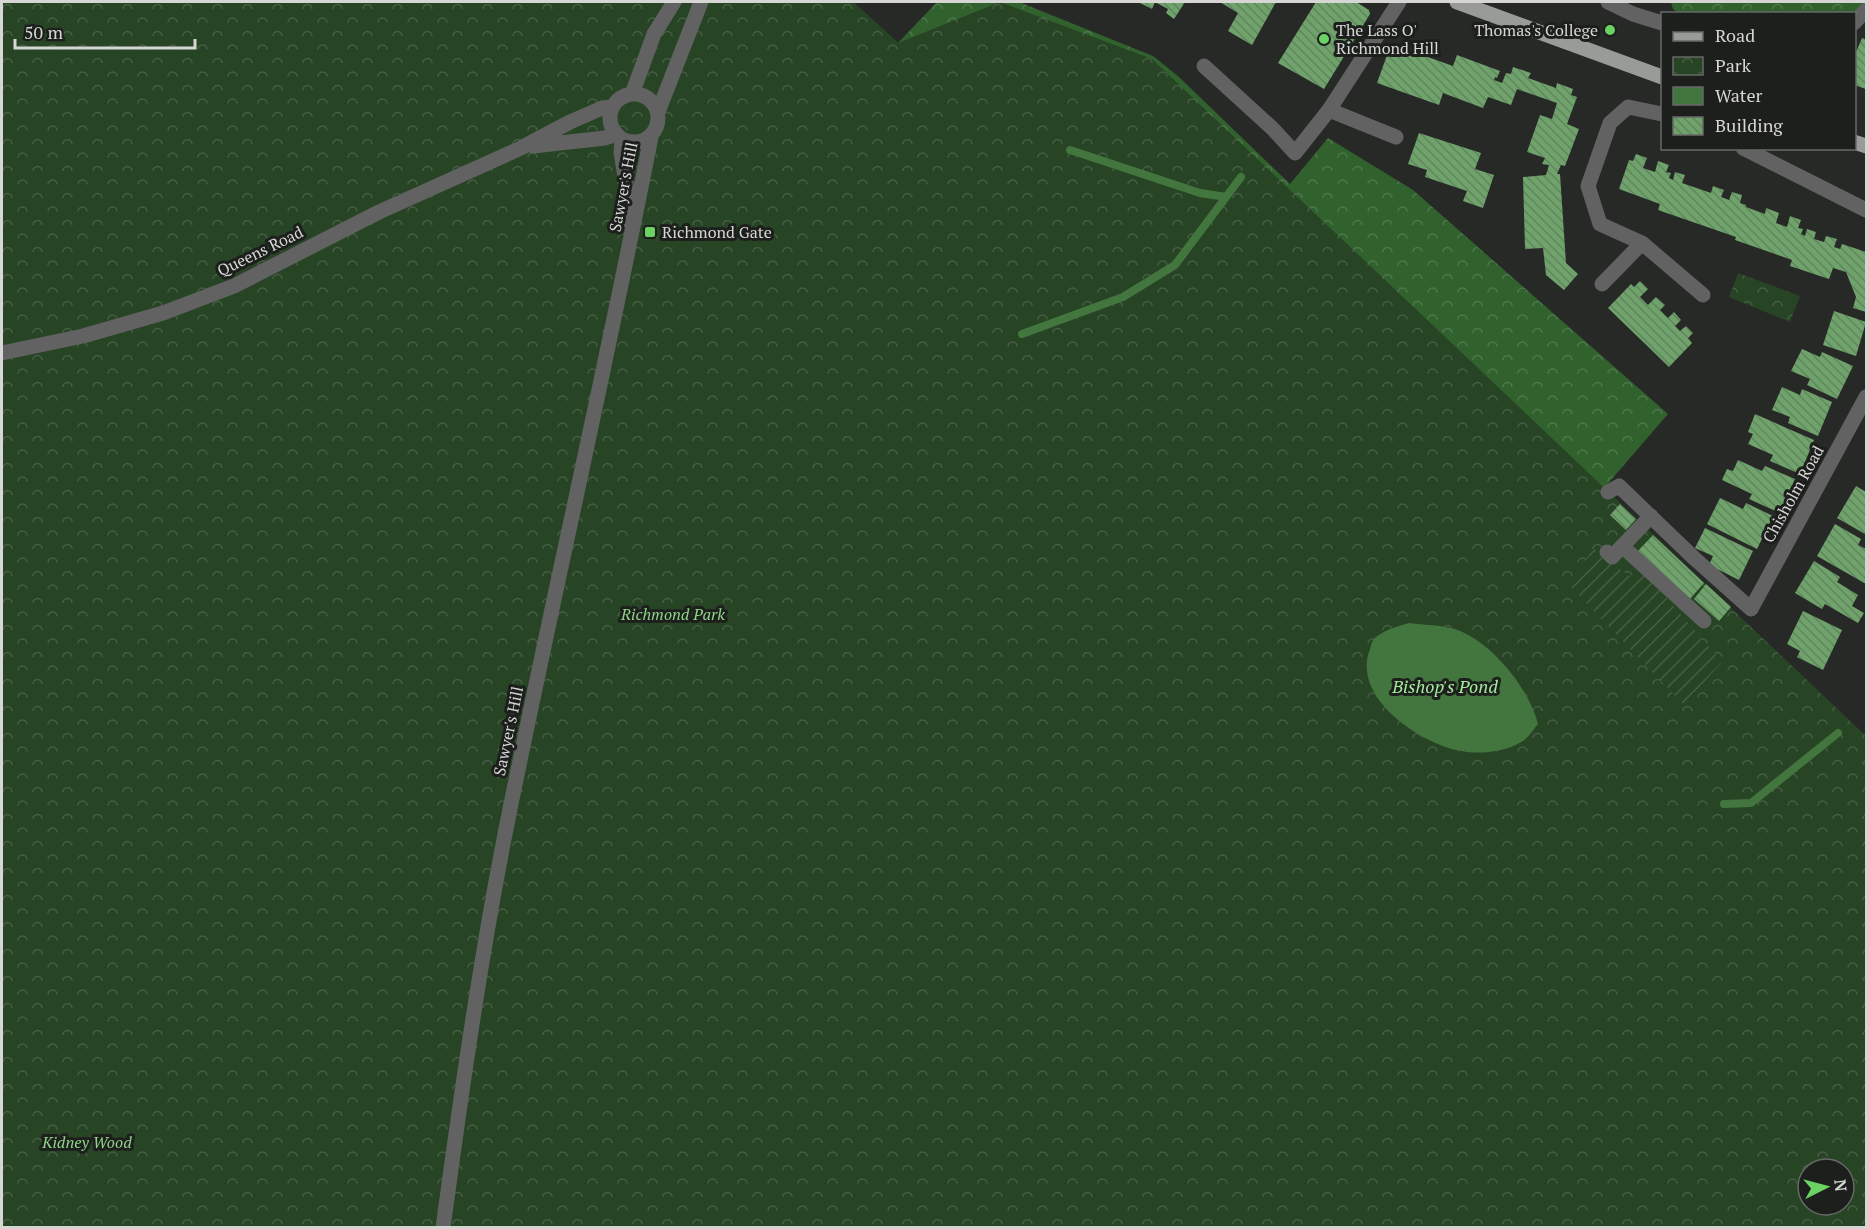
<svg xmlns="http://www.w3.org/2000/svg" width="1868" height="1229" font-family="'PT Serif',serif">
	<style>
		.forest { fill: url(#forest-crowns) }
		.park { fill: url(#park-crowns); fill-rule: evenodd }
		.garden { fill: url(#garden-furrows) }
		.water { fill: #43753f }
		.lines { fill: none; stroke-linecap: round; stroke-linejoin: round }
		.stream { stroke: #43753f; stroke-width: 8 }
		.building { fill: url(#building-back-hatch) }
		.minor { stroke: #616261; stroke-width: 15 }
		.major { stroke: #999b99; stroke-width: 15 }
		.poi-dot { fill: #6bd363; stroke: #1d1f1d; stroke-width: 2 }
		.labels { text-anchor: middle; dominant-baseline: central; stroke-width: 6; stroke-linejoin: round; paint-order: stroke }
		.poi-label { font-size: 16px; fill: #d6d7d5; stroke: #1d1f1d; text-anchor: start }
		.street-label { font-size: 16px; fill: #d6d7d5; stroke: #1d1f1d }
		.park-label { font-size: 16px; font-style: italic; fill: #8ed587; stroke: #1d1f1d }
		.water-label { font-size: 18px; font-style: italic; fill: #a4ec9d; stroke: #1d1f1d }
	</style>
	<defs>
		<pattern id="forest-crowns" width="20" height="18" patternUnits="userSpaceOnUse" patternTransform="scale(1.5)"><rect width="20" height="18" fill="#31622d"/><path d="M2 6a3 3 0 1 1 6 0M12 15a3 3 0 1 1 6 0" fill="none" stroke="#4e784b"/></pattern>
		<pattern id="park-crowns" width="20" height="18" patternUnits="userSpaceOnUse" patternTransform="scale(1.5)"><rect width="20" height="18" fill="#274425"/><path d="M2 6a3 3 0 1 1 6 0M12 15a3 3 0 1 1 6 0" fill="none" stroke="#465e44"/></pattern>
		<pattern id="garden-furrows" width="10" height="10" patternUnits="userSpaceOnUse" patternTransform="scale(1.5)"><rect width="10" height="10" fill="#274425"/><path d="M-1 1l2-2M0 10L10 0M9 11l2-2" fill="none" stroke="#465e44"/></pattern>
		<pattern id="building-back-hatch" width="6" height="6" patternUnits="userSpaceOnUse" patternTransform="scale(1.5)"><rect width="6" height="6" fill="#6fa36b"/><path d="M-1 5l2 2M0 0l6 6M5-1l2 2" fill="none" stroke="#61855e"/></pattern>
	</defs>
	<rect width="100%" height="100%" fill="#272927"/>
	<!-- forest -->
	<path class="forest" d="M853,2l45,41 39,-41h82l134,54 26,21 111,107 38,-46 85,52 255,224 -64,74 -857,-473z
		M1671,2h193l-11,12 -175,-1 -5,-4z"/>
	<!-- park -->
	<path class="park" d="M2,2h851l45,41 102,-41 152,57 714,677v491l-1864,1zM1808,1169h36v36h-36z
		M1738,273l62,23 -10,26 -61,-25z"/>
	<!-- garden -->
	<path class="garden" d="M1594,549l35,27 15,-4 78,90 -38,43 -117,-122z"/>
	<!-- water -->
	<path class="water" d="M1409,623c15,2 32,2 46,6 36,12 74,59 83,95 -5,6 -9,13 -15,17 -19,12 -46,14 -67,9 -39,-9 -105,-54 -86,-101 1,-4 2,-9 6,-12 9,-7 22,-11 33,-14z"/>
	<g class="lines">
		<!-- stream -->
		<path class="stream" d="M1070,150l130,43 26,4
			M1022,334l101,-37 52,-32 66,-88
			M1724,804l27,-1 87,-70"/>
	</g>
	<!-- building -->
	<path class="building" d="M1138,2h47l-11,17 -8,-6 2,-4 -13,-7 -3,7z
		M1220,2h56l-24,43 -24,-14 10,-18z
		M1316,2h40l13,8 1,4 -46,75 -46,-26z
		M1862,38l4,2v49l-12,-4 2,-6 -2,-1v-21z
		M1391,44l62,22 4,-11 43,16 -3,7 -2,-1 -1,3 8,3 4,-10 5,1 2,-7 18,6 -3,5 28,10 1,-5 16,6 -2,6 6,2 -10,27 12,5 -14,37 -4,-1 -4,9h3l6,89 12,11 -14,16 -18,-15 -3,-27 -18,1 -2,-72 23,-2 3,-10 -7,-1 3,-6 -18,-6 13,-37 12,4 5,-16 -40,-14 -6,16 -23,-8 -5,11 -40,-15 -4,12 -62,-22z
		M1419,133l62,20 -6,16 19,6 -11,33 -20,-7 4,-10 -42,-14 2,-7 -19,-6z
		M1636,154l11,4 -4,10 12,4 3,-11 11,4 -3,7 5,1 -2,5 4,2 2,-8 10,3 -3,8 29,10 2,-7 11,4 -3,7 8,3 3,-8 10,3 -2,8 6,2v2l19,7 1,-6 13,5 -3,10 11,4 3,-11 11,4 -3,8 5,1 -2,5 4,2 2,-7 9,3 -2,7 10,3 2,-6 11,3 -3,8 6,2 2,-5 24,8v60l-13,-4 3,-11 -10,-25 -13,-4 -4,11 -39,-13 2,-6 -57,-20 1,-3 -78,-27 2,-6 -41,-15 10,-29 4,1z
		M1640,281l8,8 -8,8 8,8 8,-8 9,8 -5,5 8,8 6,-6 7,8 -6,6 5,5 6,-5 7,7 -5,5 4,5 -23,24 -61,-59 23,-24 3,3z
		M1834,311l32,11 -10,34 -33,-11z
		M1802,349l18,8 2,-5 31,14 -16,33 -30,-14 3,-6 -19,-8z
		M1782,387l18,8 2,-6 30,13 -14,34 -30,-13 2,-6 -18,-7z
		M1755,414l59,26 -14,34 -30,-13 3,-6 -25,-11 5,-10 -5,-2z
		M1738,460l24,11 3,-5 30,13 -15,34 -31,-14 3,-5 -30,-14 5,-11 6,2z
		M1856,486l10,6v38l-1,4 -28,-16z
		M1720,498l23,11 3,-6 27,13 -16,33 -50,-25z
		M1620,504l16,15 -10,11 -16,-15z
		M1835,524l26,15 -3,6 8,4v35l-49,-28z
		M1705,528l48,23 -14,29 -30,-15 4,-9 -18,-8z
		M1653,535l51,48 -15,17 -52,-48z
		M1814,561l26,16 -3,5 21,13 -6,11 12,7 -6,10 -33,-19 -3,5 -27,-16z
		M1706,584l25,23 -12,14 -25,-22z
		M1803,611l39,19 -19,40 -26,-13 3,-6 -13,-7z"/>
	<g class="lines">
		<!-- minor -->
		<path class="minor" d="M1608,2l25,12 29,9
			M1854,23l12,-13
			M1204,66l69,63 22,24 34,-43 70,-108
			M610 118a24 24 0 1 1 48 0a24 24 0 1 1-48 0Z
			M632,94l22,-60 20,-32
			M1329,110l67,27
			M658,112l43,-110
			M1662,114l-34,-7 -18,16 -22,63 12,38 42,19 61,52
			M622,139l-1,13 6,37 2,32
			M533,146l72,-8 11,-4
			M1743,148l123,62
			M1602,284l40,-41
			M2,353l81,-17 80,-23 71,-27 145,-74 142,-64 49,-26 32,-14 10,-1
			M1608,492l11,-6 75,72 57,51 115,-212
			M1622,546l82,75
			M1607,552l5,5 39,-41
			M443,1228c19,-141 39,-281 67,-419 46,-225 97,-447 141,-672"/>
		<!-- major -->
		<path class="major" d="M1457,2l205,75
			M1854,142l12,4"/>
	</g>
	<!-- markers -->
	<g class="poi-dot">
		<circle cx="1610" cy="30" r="6"/>
		<circle cx="1324" cy="39" r="6"/>
		<rect x="644" y="226" width="12" height="12" rx="3"/>
	</g>
	<g class="labels">
		<!-- poi labels -->
		<g class="poi-label">
			<text x="1336" y="30">The Lass O'<tspan x="1336" dy="18">Richmond Hill</tspan></text>
			<text x="1598" y="30" text-anchor="end">Thomas's College</text>
			<text x="662" y="232">Richmond Gate</text>
		</g>
		<!-- street labels -->
		<g class="street-label">
			<text transform="translate(623 187) rotate(-79)">Sawyer's Hill</text>
			<text transform="translate(260 251) rotate(-26)">Queens Road</text>
			<text transform="translate(1793 494) rotate(-61)">Chisholm Road</text>
			<text transform="translate(508 731) rotate(-78)">Sawyer's Hill</text>
		</g>
		<!-- park labels -->
		<g class="park-label">
			<text x="673" y="614">Richmond Park</text>
			<text x="87" y="1142">Kidney Wood</text>
		</g>
		<!-- water labels -->
		<g class="water-label">
			<text x="1445" y="686">Bishop's Pond</text>
		</g>
	</g>
	<!-- border -->
	<rect width="1868" height="1229" fill="none" stroke="#d6d7d5" stroke-width="6"/>
	<!-- legend -->
	<rect x="1661" y="12" width="195" height="138" fill="#1d1f1d" stroke="#676967" stroke-width="1.5"/>
	<rect x="1673" y="32" width="30" height="9" fill="#999b99" stroke="#676967" stroke-width="1.5"/>
	<text x="1715" y="42" font-size="18" fill="#d6d7d5">Road</text>
	<rect x="1673" y="57" width="30" height="18" fill="url(#park-crowns)" stroke="#676967" stroke-width="1.5"/>
	<text x="1715" y="72" font-size="18" fill="#d6d7d5">Park</text>
	<rect x="1673" y="87" width="30" height="18" fill="#43753f" stroke="#676967" stroke-width="1.5"/>
	<text x="1715" y="102" font-size="18" fill="#d6d7d5">Water</text>
	<rect x="1673" y="117" width="30" height="18" fill="url(#building-back-hatch)" stroke="#676967" stroke-width="1.5"/>
	<text x="1715" y="132" font-size="18" fill="#d6d7d5">Building</text>
	<!-- north arrow -->
	<g transform="translate(1826 1187) rotate(84)"><circle r="28" fill="#1d1f1d" stroke="#676967" stroke-width="1.5"/>
	<path d="M0-4.5L10 22L0 15L-10 22Z" fill="#6bd363"/>
	<text y="-9" font-size="16" font-weight="bold" text-anchor="middle" fill="#d6d7d5">N</text>
	</g>
	<!-- scale -->
	<path d="M15 39v9h180v-9" fill="none" stroke="#d6d7d5" stroke-width="3"/>
	<text x="24" y="39" font-size="18" fill="#d6d7d5" stroke="#1d1f1d" stroke-width="4.5" paint-order="stroke">50 m</text>
</svg>
